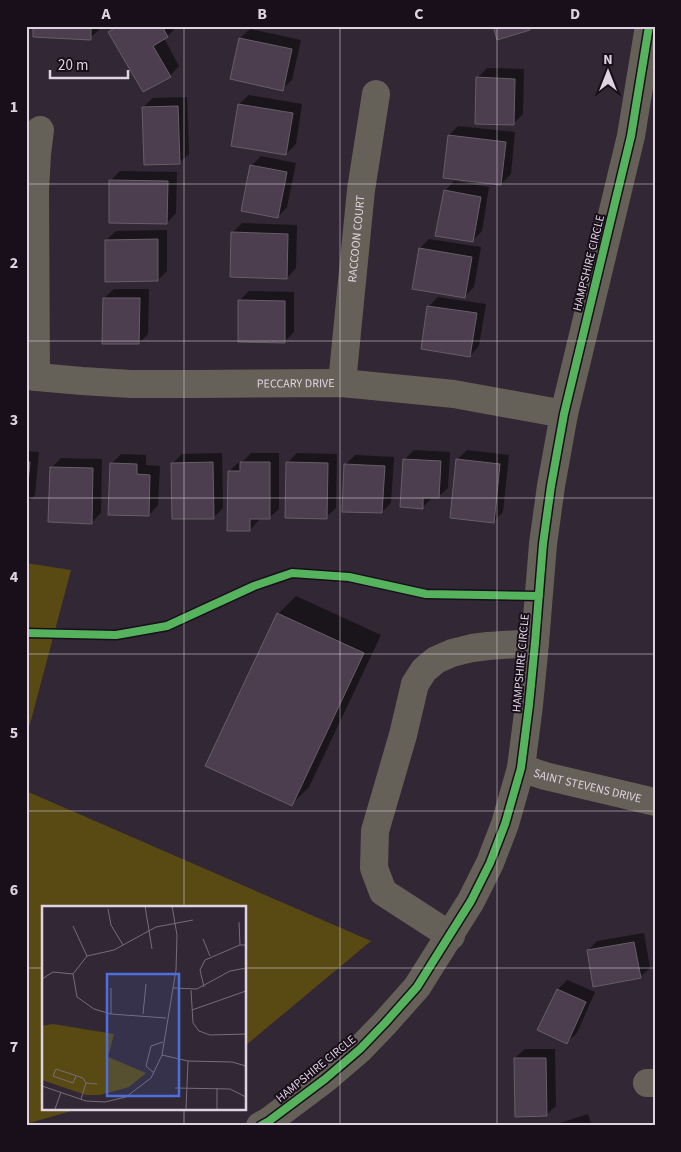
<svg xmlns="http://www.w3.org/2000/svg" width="681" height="1152" font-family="'Source Sans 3',sans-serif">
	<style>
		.green { fill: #594a13 }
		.shadow { fill: #0007 }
		.building { fill: #4c3d4f; stroke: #675e69 }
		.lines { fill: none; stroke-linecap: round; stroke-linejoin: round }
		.minor { stroke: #656158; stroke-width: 28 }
		.cycleway-casing { stroke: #180f1a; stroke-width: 11 }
		.cycleway { stroke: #56b35d; stroke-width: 8 }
		.grid { fill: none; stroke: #dfd3e2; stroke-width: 1; stroke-opacity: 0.55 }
		.labels { text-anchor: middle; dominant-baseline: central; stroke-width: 4; stroke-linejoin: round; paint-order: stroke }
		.street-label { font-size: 12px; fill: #dfd3e2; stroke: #180f1a }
		.inset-road { fill: none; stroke: #776c7a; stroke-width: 1 }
		.view { fill: #4e6fda; fill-opacity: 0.15; stroke: #4e6fda; stroke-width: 2.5 }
		.inset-edge { fill: none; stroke: #dfd3e2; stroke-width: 2.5 }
		.neatline { fill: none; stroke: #dfd3e2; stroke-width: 2 }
		.grid-label { font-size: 16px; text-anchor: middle; font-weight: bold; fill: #dfd3e2 }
	</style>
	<rect width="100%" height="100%" fill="#322734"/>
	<!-- green -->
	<path class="green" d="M26,563l45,7 -45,169z
		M26,791l345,150 -126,105v-139h-201v201h38l-56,16z"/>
	<!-- shadow -->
	<path class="shadow" d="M35,26h65v3l-10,9z
		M116,26h61l-9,10 -4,2 15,28 -9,10 -60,-44z
		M250,29l51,11 -9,40 -10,9 -42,-51z
		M487,68l37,1 -1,45 -10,10 -36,-46z
		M249,95l53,9 -6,40 -10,10 -47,-50z
		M187,97l2,57 -10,9 -36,-56 10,-9z
		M458,126l57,6 -4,42 -10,10 -52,-49z
		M261,156l35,7 -9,44 -9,10 -27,-51z
		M120,171l57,1 -1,41 -9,10 -56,-43z
		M454,181l35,6 -7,44 -10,10 -27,-50z
		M242,223l55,2 -1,43 -9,10 -55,-45z
		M167,230v41l-9,9 -52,-40 10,-9z
		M429,239l52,8 -7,40 -9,9 -45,-48z
		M114,289h35l-1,45 -9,9 -35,-45z
		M249,291l45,1v40l-10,10 -45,-41z
		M438,297l48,7 -7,42 -9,10 -41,-50z
		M414,450l36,2 -2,36 -10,9h-6v1l-10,10 -17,-49z
		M467,450l42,5 -6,57 -10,10 -36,-62z
		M26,451l13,1 -4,43 -9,9z
		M222,453l1,55 -9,9 -41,-54 9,-9z
		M251,453h28v56l-10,9h-10v2l-9,10 -21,-59 10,-9h3z
		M297,453l40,1 -1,54 -10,9 -39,-54z
		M121,454l25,1v10l14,1 -2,39 -9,10 -38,-51z
		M355,455l39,2 -3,46 -9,9 -37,-47z
		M61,458l41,1 -1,54 -10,10 -40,-55z
		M296,596l85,39 -72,152 -17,17 -14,-190z
		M644,933l6,35 -10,9 -52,-26 9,-10z
		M567,980l28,12 -18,41 -10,9 -9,-53z
		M525,1049h30l1,57 -10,9 -31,-57z
		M588,1114l4,12h-37l2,-2z"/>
	<!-- building -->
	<path class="building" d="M33,26h58v14l-58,-3z
		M118,26h44l6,11 -15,9 18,31 -28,15 -35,-60z
		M493,26h36l1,4 -33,10z
		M239,38l53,11 -9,42 -53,-12z
		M476,77l39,2 -1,46 -39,-1z
		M238,104l55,9 -7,42 -55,-9z
		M178,106l2,58 -36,1 -2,-58z
		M448,135l58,7 -5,43 -58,-7z
		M250,165l37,7 -9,46 -37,-7z
		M109,180l59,1 -1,43 -58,-1z
		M444,190l37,7 -8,45 -38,-6z
		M231,232l57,2 -1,45 -57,-2z
		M158,239v42l-53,1v-42z
		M419,248l53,9 -7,41 -53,-9z
		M103,298h37l-1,46h-37z
		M238,300l47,1v42l-47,-1z
		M427,306l50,7 -7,44 -49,-8z
		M403,459l38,2 -2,37h-16v11l-23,-2z
		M456,459l44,5 -6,59 -44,-5z
		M26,461l4,1 -4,41z
		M213,462l1,57h-42l-1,-56z
		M240,462h30v57h-20v12h-23l1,-60h12z
		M286,462l42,1 -1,56 -42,-1z
		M110,463l27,1v10l13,1 -1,41 -41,-1z
		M344,464l41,2 -3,47 -40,-1z
		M50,467l43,1 -1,56 -44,-2z
		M277,613l87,40 -72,153 -87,-40z
		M634,942l7,36 -48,9 -6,-37z
		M557,989l29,13 -19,42 -30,-14z
		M514,1058h32l1,58 -32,1z"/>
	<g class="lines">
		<!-- minor -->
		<g class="minor">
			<path id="s1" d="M26,376l56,5 49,3h64l147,-1 112,11 110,20"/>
			<path d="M36,377l-1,-187 2,-36 3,-24"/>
			<path id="s2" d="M342,383l19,-193 15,-96"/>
			<path id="s3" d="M521,768l24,8 110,26"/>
			<path d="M451,936l-68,-44 -9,-24 1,-37 28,-96 12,-51 9,-14 12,-10 16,-7 20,-5 16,-2 47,-3"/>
			<path d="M647,1083h8"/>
			<path d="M260,1126l9,-5 56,-42 35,-30 25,-26 32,-36 54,-86 19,-38 15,-39 16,-56 8,-63 6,-62 8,-99 8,-58 13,-72 67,-278 18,-110"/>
		</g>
		<defs>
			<path id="cycleway" d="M26,633l90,2 51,-9 87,-40 38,-13 57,4 77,17 113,2
				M260,1126l9,-5 56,-42 35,-30 25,-26 32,-36 54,-86 19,-38 15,-39 16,-56 8,-63 6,-62 8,-99 8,-58 13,-72 67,-278 18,-110"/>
		</defs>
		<!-- cycleway casing -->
		<use href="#cycleway" class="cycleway-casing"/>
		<!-- cycleway -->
		<use href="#cycleway" class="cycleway"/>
	</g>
	<!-- grid -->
	<path class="grid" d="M184,26v881M340,26v1100M497,26v1100M26,184h629M26,341h629M26,498h629M26,654h629M26,811h629M26,968h18M245,968h410M184,1108v18"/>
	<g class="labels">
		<!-- street labels -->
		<g class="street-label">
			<text stroke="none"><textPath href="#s2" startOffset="145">RACCOON COURT</textPath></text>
			<text transform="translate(589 263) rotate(-76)">HAMPSHIRE CIRCLE</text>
			<text stroke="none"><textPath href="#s1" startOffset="270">PECCARY DRIVE</textPath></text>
			<text transform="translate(521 663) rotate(-85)">HAMPSHIRE CIRCLE</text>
			<text stroke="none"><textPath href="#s3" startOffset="69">SAINT STEVENS DRIVE</textPath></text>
			<text transform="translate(316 1069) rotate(-39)">HAMPSHIRE CIRCLE</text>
		</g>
	</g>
	<!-- overview -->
	<g transform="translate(42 906)">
		<rect width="204" height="204" fill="#322734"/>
		<path d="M11,118l61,10 -6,23 38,16 -17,14 -29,8h-14l-44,-15v-54z" fill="#594a13"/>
		<path class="inset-road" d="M103,0l7,43M66,3l3,16 12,20M197,16l1,23M31,20l14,30M161,33l7,17M0,73l11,-7 20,2M162,81l-4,-17 5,-10 35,-15h6M131,82l24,1 33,-18 16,-3M149,84l2,33 6,8 11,4 36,-1M150,104l54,-19M69,108v-26M101,108l3,-30M124,112l-55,-4 -17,-5 -17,-12 -4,-23 14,-18 27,-6 42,-23 37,-7M120,149l26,6 44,1 14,4M112,167l-8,-7 5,-20 12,-4M34,170l-3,7 -20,-7 3,-7 27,9 3,5 11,1M0,180l44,15 19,1 21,-5 25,-19 11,-23 14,-85 1,-35 -5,-29M133,182l55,1 16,8M175,182v21M39,193l5,-16M13,203l6,-17M144,203l2,-48"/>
		<path class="view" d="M65,68h72v122h-72z"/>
		<rect width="204" height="204" class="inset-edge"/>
	</g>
	<!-- border -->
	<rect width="681" height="1152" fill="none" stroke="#180f1a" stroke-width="55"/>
	<!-- north arrow -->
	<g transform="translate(608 72)" stroke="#180f1a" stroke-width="4" paint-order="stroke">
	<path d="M0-4L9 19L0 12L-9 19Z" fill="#dfd3e2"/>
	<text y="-8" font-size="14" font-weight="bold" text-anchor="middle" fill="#dfd3e2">N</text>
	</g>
	<!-- scale -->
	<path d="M50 70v8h78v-8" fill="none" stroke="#dfd3e2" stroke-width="2.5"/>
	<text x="58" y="70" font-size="15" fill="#dfd3e2" stroke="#180f1a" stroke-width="4" paint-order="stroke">20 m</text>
	<rect x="28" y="28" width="626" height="1096" class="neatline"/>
	<g class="grid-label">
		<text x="106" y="19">A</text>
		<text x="262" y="19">B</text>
		<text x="419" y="19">C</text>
		<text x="575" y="19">D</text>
		<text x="14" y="112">1</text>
		<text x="14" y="268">2</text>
		<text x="14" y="425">3</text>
		<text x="14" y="582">4</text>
		<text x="14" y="738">5</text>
		<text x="14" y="895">6</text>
		<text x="14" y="1052">7</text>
	</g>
</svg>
